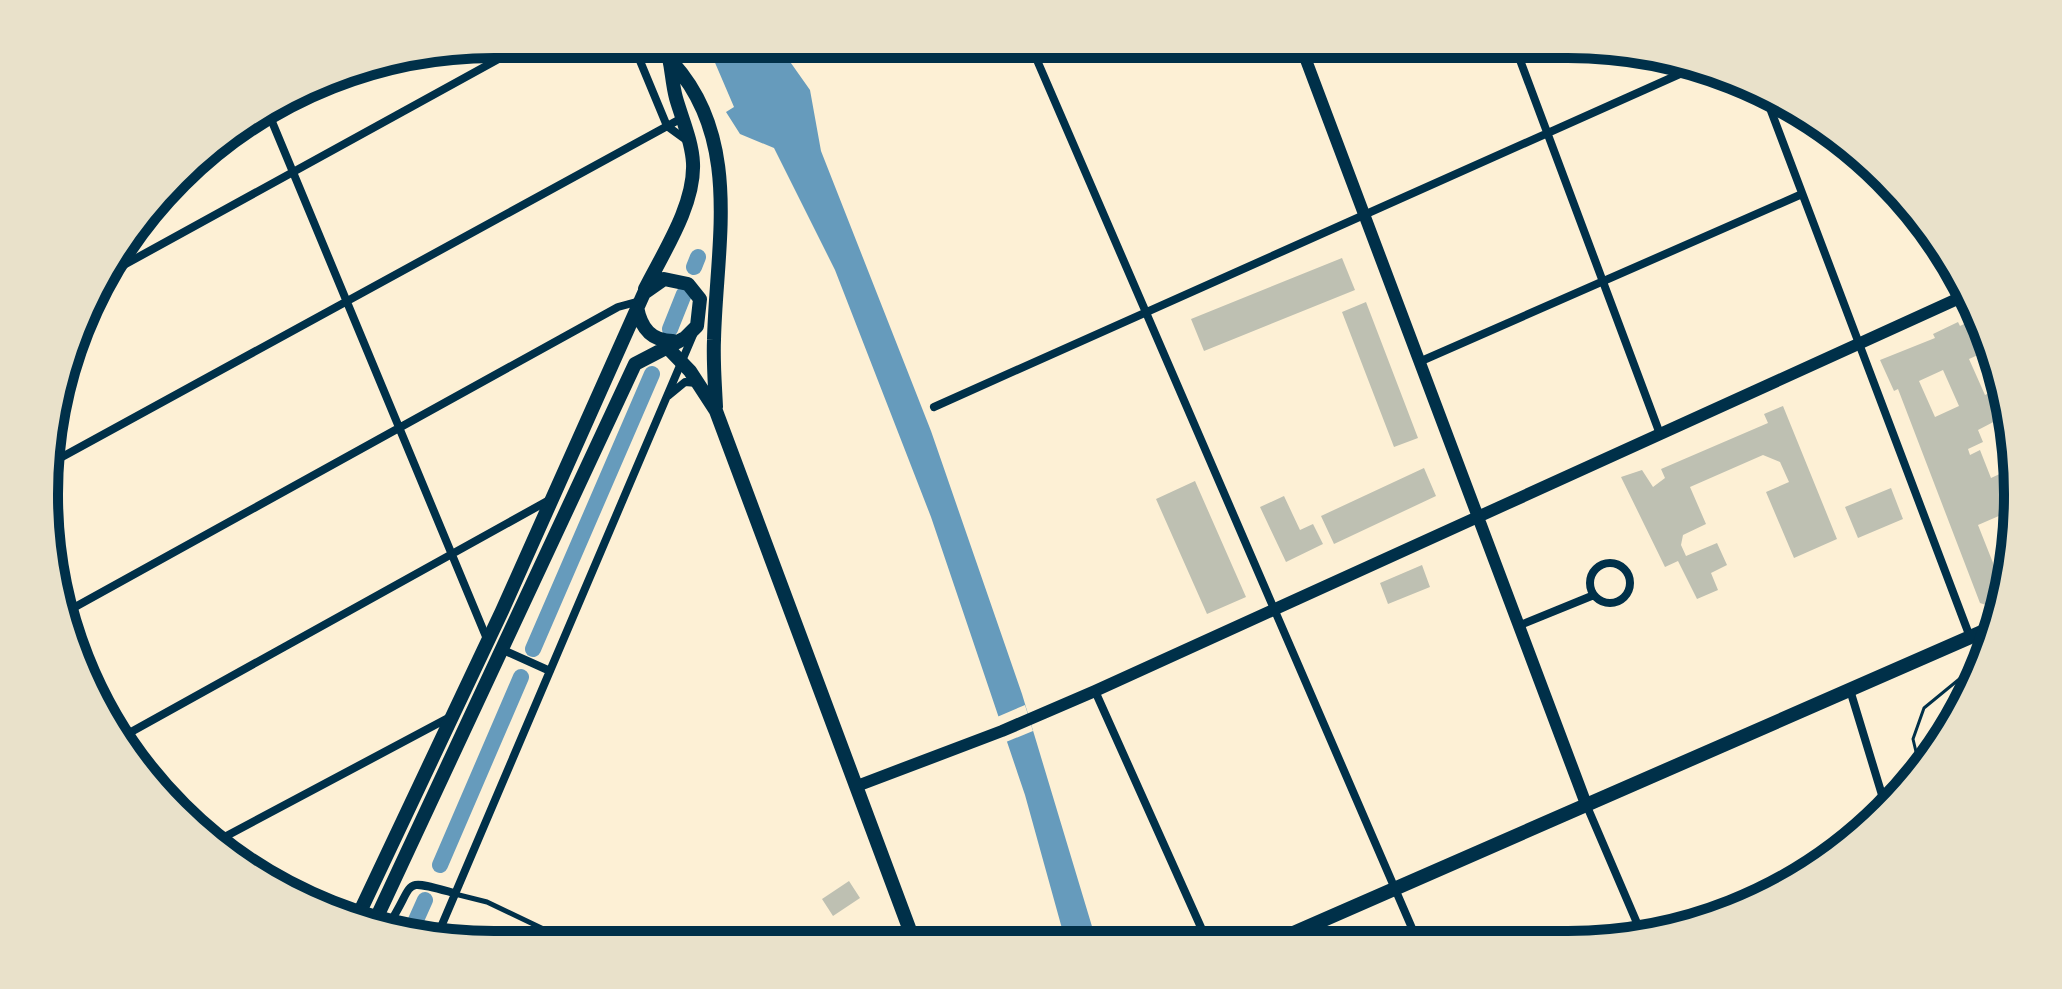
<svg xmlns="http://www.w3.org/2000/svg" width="2062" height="989" font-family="Georgia,serif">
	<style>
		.water { fill: #669bbc }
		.pier { fill: #fdf0d5 }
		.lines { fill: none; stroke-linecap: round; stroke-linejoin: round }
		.canal { stroke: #669bbc; stroke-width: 16 }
		.building { fill: #bec0b2; fill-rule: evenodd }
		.path { stroke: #003049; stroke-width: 3 }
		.service { stroke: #003049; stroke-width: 5 }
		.minor { stroke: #003049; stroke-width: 8 }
		.tertiary { stroke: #003049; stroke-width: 12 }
		.secondary { stroke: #003049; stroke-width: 14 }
		.rim { fill: none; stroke: #003049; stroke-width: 10 }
	</style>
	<rect width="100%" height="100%" fill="#fdf0d5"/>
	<!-- water -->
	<path class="water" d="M707,44h62l17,12 24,34 11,61 110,280 91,263 75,249h-31l-41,-148 -94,-278 -96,-247 -61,-122 -34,-14 -14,-22 8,-5z"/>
	<!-- pier -->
	<path class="pier" d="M1025,705l8,26 -27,11 -9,-25z"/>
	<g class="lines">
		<!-- canal -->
		<path class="canal" d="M694,267l4,-10
			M670,329l14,-35
			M533,649l119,-275
			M440,865l81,-188
			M412,929l13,-29"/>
	</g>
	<!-- building -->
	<path class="building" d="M1342,258l13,32 -151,61 -13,-32z
		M1366,302l52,136 -24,9 -52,-135z
		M1980,316l9,34 -20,9 16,36 12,-6 6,28 -25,13 5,12 -15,7 2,6 10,-5 11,28 13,-6 5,16 7,-2 2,9 -3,14 -37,16 21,53 3,-2 -6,30 -4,1 -12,-4 -82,-214 -4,2 -14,-31 55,-22 -2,-4 25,-12 2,4zM1943,370l16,36 -24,11 -16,-36z
		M1783,406l54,133 -43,19 -28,-66 23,-10 -9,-20 -17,-7 -73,32 16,37 -23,11 -2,10 5,11 31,-13 10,22 -16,8 7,17 -21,9 -19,-38 -13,6 -44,-90 21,-7 11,17 12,-9 -4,-9 107,-46 -4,-9z
		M1424,468l12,28 -102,48 -13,-28z
		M1195,481l51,116 -39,17 -51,-115z
		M1891,488l12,31 -45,19 -13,-31z
		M1284,496l16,34 13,-6 10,20 -37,18 -26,-55z
		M1422,565l8,22 -42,17 -8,-21z
		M849,881l11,17 -27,18 -11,-17z"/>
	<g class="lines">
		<!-- path -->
		<path class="path" d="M1921,773l-8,-34 11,-31 61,-50"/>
		<!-- service -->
		<path class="service" d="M2006,546l2,-1
			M455,894l32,8 90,43"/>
		<!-- minor -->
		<path class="minor" d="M633,44l34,82 22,16
			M1030,44l388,898
			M1514,44l146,390
			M1765,95l205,542
			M268,112l219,527
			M102,277l424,-233
			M1419,362l383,-168
			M668,396l17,-14 12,1
			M934,407l757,-338
			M51,463l631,-345
			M1590 583a20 20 0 1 1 40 0a20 20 0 1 1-40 0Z
			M66,612l552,-305 22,-6
			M1518,626l76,-31
			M501,649l49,22
			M1850,690l36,118
			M1095,691l113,252
			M122,737l429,-238
			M1586,804l57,133
			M217,841l233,-124
			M389,924c28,-43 10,-46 65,-31
			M438,934l255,-599"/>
		<!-- tertiary -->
		<path class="tertiary" d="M1300,44l286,760
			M857,786l145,-55 93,-40 871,-396"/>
		<!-- secondary -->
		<path class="secondary" d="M673,63c70,78 43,183 41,277 -1,22 1,45 2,67
			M645,289c18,-36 50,-84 48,-126 -1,-22 -11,-44 -17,-65 -5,-19 -4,-36 -11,-54
			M637,307c4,21 14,34 36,34
			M663,343l27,28 26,40 199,533
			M357,918l145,-307 142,-318 20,-14 24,5 12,15 -3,27 -12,12 -50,26 -260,557
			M1273,942l718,-314"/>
	</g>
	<!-- crop -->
	<path d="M0 0H2062V989H0ZM494 58H1568A436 436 0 0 1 2004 494V495A436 436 0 0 1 1568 931H494A436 436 0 0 1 58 495V494A436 436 0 0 1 494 58Z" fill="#e9e1ca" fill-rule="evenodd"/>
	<path class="rim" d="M494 58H1568A436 436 0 0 1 2004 494V495A436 436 0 0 1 1568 931H494A436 436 0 0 1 58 495V494A436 436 0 0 1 494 58Z"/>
</svg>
